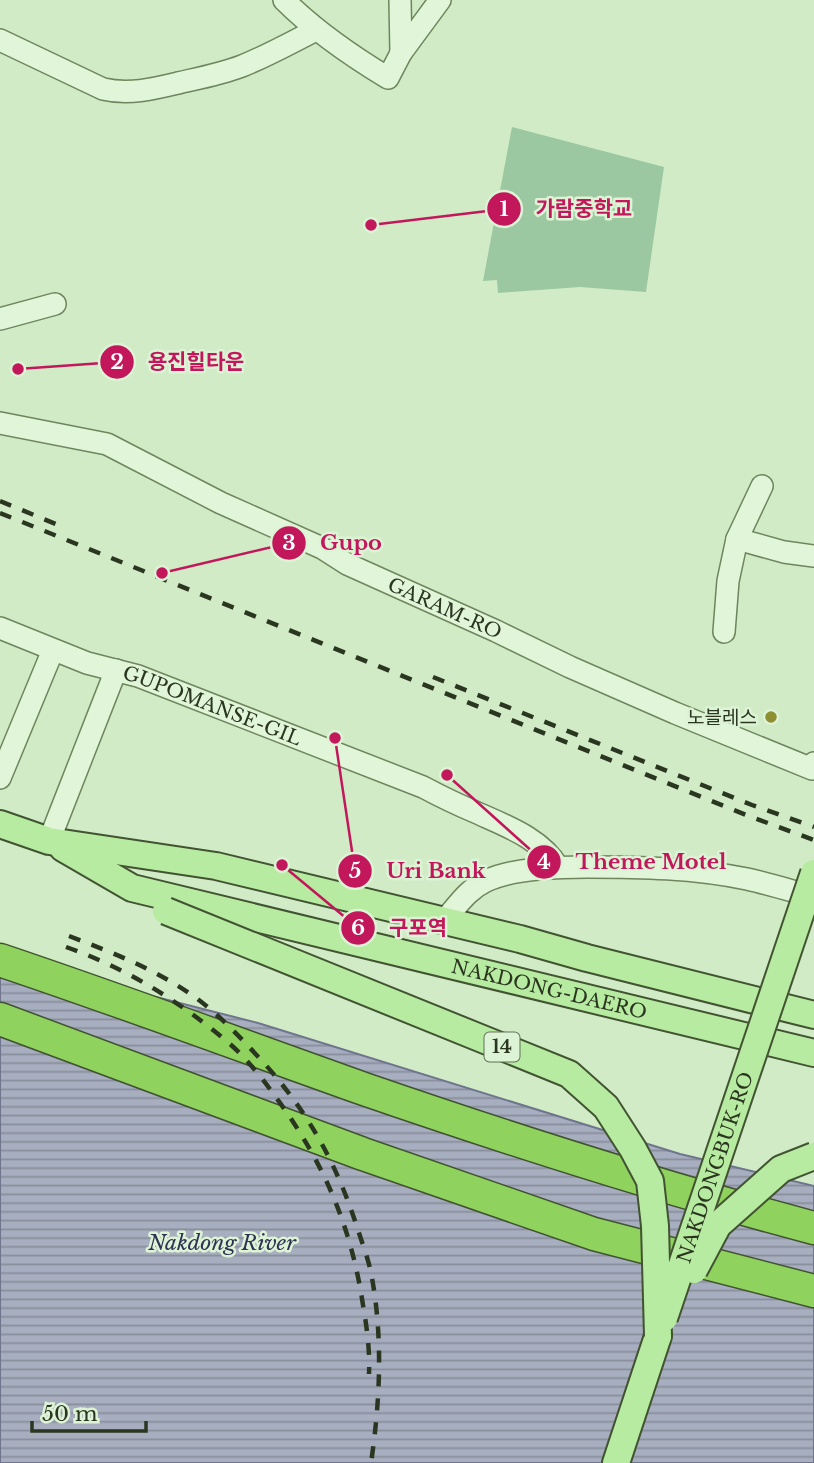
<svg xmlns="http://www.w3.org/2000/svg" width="814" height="1463" font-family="'Libre Baskerville','Noto Sans KR',serif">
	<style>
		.park { fill: #9bc8a1 }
		.water { fill: url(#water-rules); stroke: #6f758d; stroke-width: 2 }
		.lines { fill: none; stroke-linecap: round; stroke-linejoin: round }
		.minor-casing { stroke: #6f855d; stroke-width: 24 }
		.major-casing { stroke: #425331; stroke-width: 30 }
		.highway-casing { stroke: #425331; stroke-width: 35 }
		.minor { stroke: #e1f6d9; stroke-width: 21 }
		.major { stroke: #b7eba1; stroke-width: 26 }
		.highway { stroke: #8fd35e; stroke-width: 32 }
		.rail { stroke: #2b3620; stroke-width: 4.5; stroke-dasharray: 12 12; stroke-linecap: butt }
		.major-bridge-casing { stroke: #425331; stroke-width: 30; stroke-linecap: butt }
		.major-bridge { stroke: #b7eba1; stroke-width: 26 }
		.poi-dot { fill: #8e8f32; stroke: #ddf3d5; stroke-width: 2.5 }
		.labels { text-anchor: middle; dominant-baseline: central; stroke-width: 5; stroke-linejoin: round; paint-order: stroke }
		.shield { fill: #ddf3d5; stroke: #606f56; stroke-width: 2 }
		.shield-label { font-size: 18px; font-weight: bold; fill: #2b3620 }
		.street-label { font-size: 19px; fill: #2b3620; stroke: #ddf3d5 }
		.poi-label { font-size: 19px; fill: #2b3620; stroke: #ddf3d5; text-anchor: end }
		.water-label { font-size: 21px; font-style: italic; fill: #303255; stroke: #ddf3d5 }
		.leader { fill: none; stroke: #c2185b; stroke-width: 2.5 }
		.callout-dot { fill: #c2185b; stroke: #ddf3d5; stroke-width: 2.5 }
		.mark-label { font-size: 21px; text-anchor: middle; font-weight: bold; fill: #fff }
		.callout-label { font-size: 21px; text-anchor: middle; font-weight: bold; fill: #c2185b; stroke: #ddf3d5; stroke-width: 5; stroke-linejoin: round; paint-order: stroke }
	</style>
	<defs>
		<pattern id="water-rules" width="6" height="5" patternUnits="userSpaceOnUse" patternTransform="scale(1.75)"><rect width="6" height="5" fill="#a7aebf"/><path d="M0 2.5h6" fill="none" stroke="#888e9b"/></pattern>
	</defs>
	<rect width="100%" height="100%" fill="#d0ebc6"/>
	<!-- park -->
	<path class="park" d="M512,127l152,40 -18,125 -66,-5 -82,6 -1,-13 -14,1z"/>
	<!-- water -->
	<path class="water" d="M0,954l62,19 196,50 422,131 134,32v277h-814z"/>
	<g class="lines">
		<defs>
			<g id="minor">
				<path d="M284,0c31,31 66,55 104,78l13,-25 39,-53"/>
				<path d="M400,0l1,53"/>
				<path d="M0,40l103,49c26,6 50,0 75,-6 22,-5 43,-9 64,-17 25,-10 50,-24 74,-36"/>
				<path d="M0,319l55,-15"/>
				<path id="s1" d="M0,423l107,21 114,59 101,45 25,16 149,67 74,36 105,46 137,56 2,-6"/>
				<path d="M762,486l-25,53 47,13 30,4"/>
				<path id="s2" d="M0,628l87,35 51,13 285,111c17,9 33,17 50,24 30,14 67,26 85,56"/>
				<path d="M724,632l4,-51 9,-42"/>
				<path d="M0,778l53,-128"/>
				<path d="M49,841l67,-171"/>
				<path d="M444,921c14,-16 23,-31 42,-40 27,-13 71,-14 101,-14 53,0 107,1 160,12 22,5 45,12 67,18"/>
			</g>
			<g id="major">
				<path d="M0,824l49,17 167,25 304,73 67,19 227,57"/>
				<path id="s3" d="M63,848l69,40 682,165"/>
				<path d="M616,1463l42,-127"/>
			</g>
			<path id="highway" d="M0,960c122,41 243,86 364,129 148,51 298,99 450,139
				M0,1019l363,135 231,80 220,57"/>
		</defs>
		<!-- minor casing -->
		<use href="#minor" class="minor-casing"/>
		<!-- major casing -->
		<use href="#major" class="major-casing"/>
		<!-- highway casing -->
		<use href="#highway" class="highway-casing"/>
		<!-- minor -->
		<use href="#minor" class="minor"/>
		<!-- major -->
		<use href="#major" class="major"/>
		<!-- highway -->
		<use href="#highway" class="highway"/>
		<!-- rail -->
		<path class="rail" d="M0,501l63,26
			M0,513l746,302 68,25
			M433,677l319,128 62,22
			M69,936c42,16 83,32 120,57 28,19 51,44 74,69 45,50 73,100 94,165 5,16 12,33 15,51 11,61 8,124 -1,185
			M66,947c60,21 115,55 164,97 17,15 32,34 45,52 48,65 76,129 88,209 4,23 7,46 6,69"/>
		<defs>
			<g id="major-bridge">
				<path d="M166,911l403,163 37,33 27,42 17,32 5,45 3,110"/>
				<path d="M694,1270l24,-45 63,-56 33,-13"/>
				<path id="s4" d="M664,1318l150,-445"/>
			</g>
		</defs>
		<!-- major-bridge casing -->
		<use href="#major-bridge" class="major-bridge-casing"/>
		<!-- major-bridge -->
		<use href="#major-bridge" class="major-bridge"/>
	</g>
	<!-- markers -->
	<circle class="poi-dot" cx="771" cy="717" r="7"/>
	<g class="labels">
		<!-- shield labels -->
		<rect class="shield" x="484.5" y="1032.5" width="35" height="29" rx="5"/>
		<g class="shield-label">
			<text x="502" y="1047">14</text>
		</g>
		<!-- street labels -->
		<g class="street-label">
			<text stroke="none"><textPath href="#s1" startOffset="485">GARAM-RO</textPath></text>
			<text stroke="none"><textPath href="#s2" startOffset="226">GUPOMANSE-GIL</textPath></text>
			<text stroke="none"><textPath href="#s3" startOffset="509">NAKDONG-DAERO</textPath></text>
			<text stroke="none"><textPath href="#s4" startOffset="159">NAKDONGBUK-RO</textPath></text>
		</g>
		<!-- poi labels -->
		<g class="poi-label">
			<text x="757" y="717">노블레스</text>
		</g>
		<!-- water labels -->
		<g class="water-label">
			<text x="222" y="1243">Nakdong River</text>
		</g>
	</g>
	<!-- callouts -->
	<path class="leader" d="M371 225L504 209M18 369L117 362M162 573L289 543M447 775L544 862M335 738L355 871M282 865L358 928"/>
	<g class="callout-dot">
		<circle cx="371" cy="225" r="7"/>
		<circle cx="18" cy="369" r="7"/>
		<circle cx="162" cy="573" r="7"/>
		<circle cx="447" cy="775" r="7"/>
		<circle cx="335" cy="738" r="7"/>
		<circle cx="282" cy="865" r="7"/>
		<circle cx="504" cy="209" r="18"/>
		<circle cx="117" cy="362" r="18"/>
		<circle cx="289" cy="543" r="18"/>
		<circle cx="544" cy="862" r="18"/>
		<circle cx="355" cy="871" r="18"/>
		<circle cx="358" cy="928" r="18"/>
	</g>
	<g class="mark-label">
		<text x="504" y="216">1</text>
		<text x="117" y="369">2</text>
		<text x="289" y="550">3</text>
		<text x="544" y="869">4</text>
		<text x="355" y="878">5</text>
		<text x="358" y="935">6</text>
	</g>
	<g class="callout-label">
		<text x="584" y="216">가람중학교</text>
		<text x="196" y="369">용진힐타운</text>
		<text x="351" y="550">Gupo</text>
		<text x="651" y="869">Theme Motel</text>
		<text x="436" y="878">Uri Bank</text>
		<text x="418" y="935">구포역</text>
	</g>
	<!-- scale -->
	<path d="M32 1421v10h114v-10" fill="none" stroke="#2b3620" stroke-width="3.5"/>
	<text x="42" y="1421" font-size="21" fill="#2b3620" stroke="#ddf3d5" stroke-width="5" paint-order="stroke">50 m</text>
</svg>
